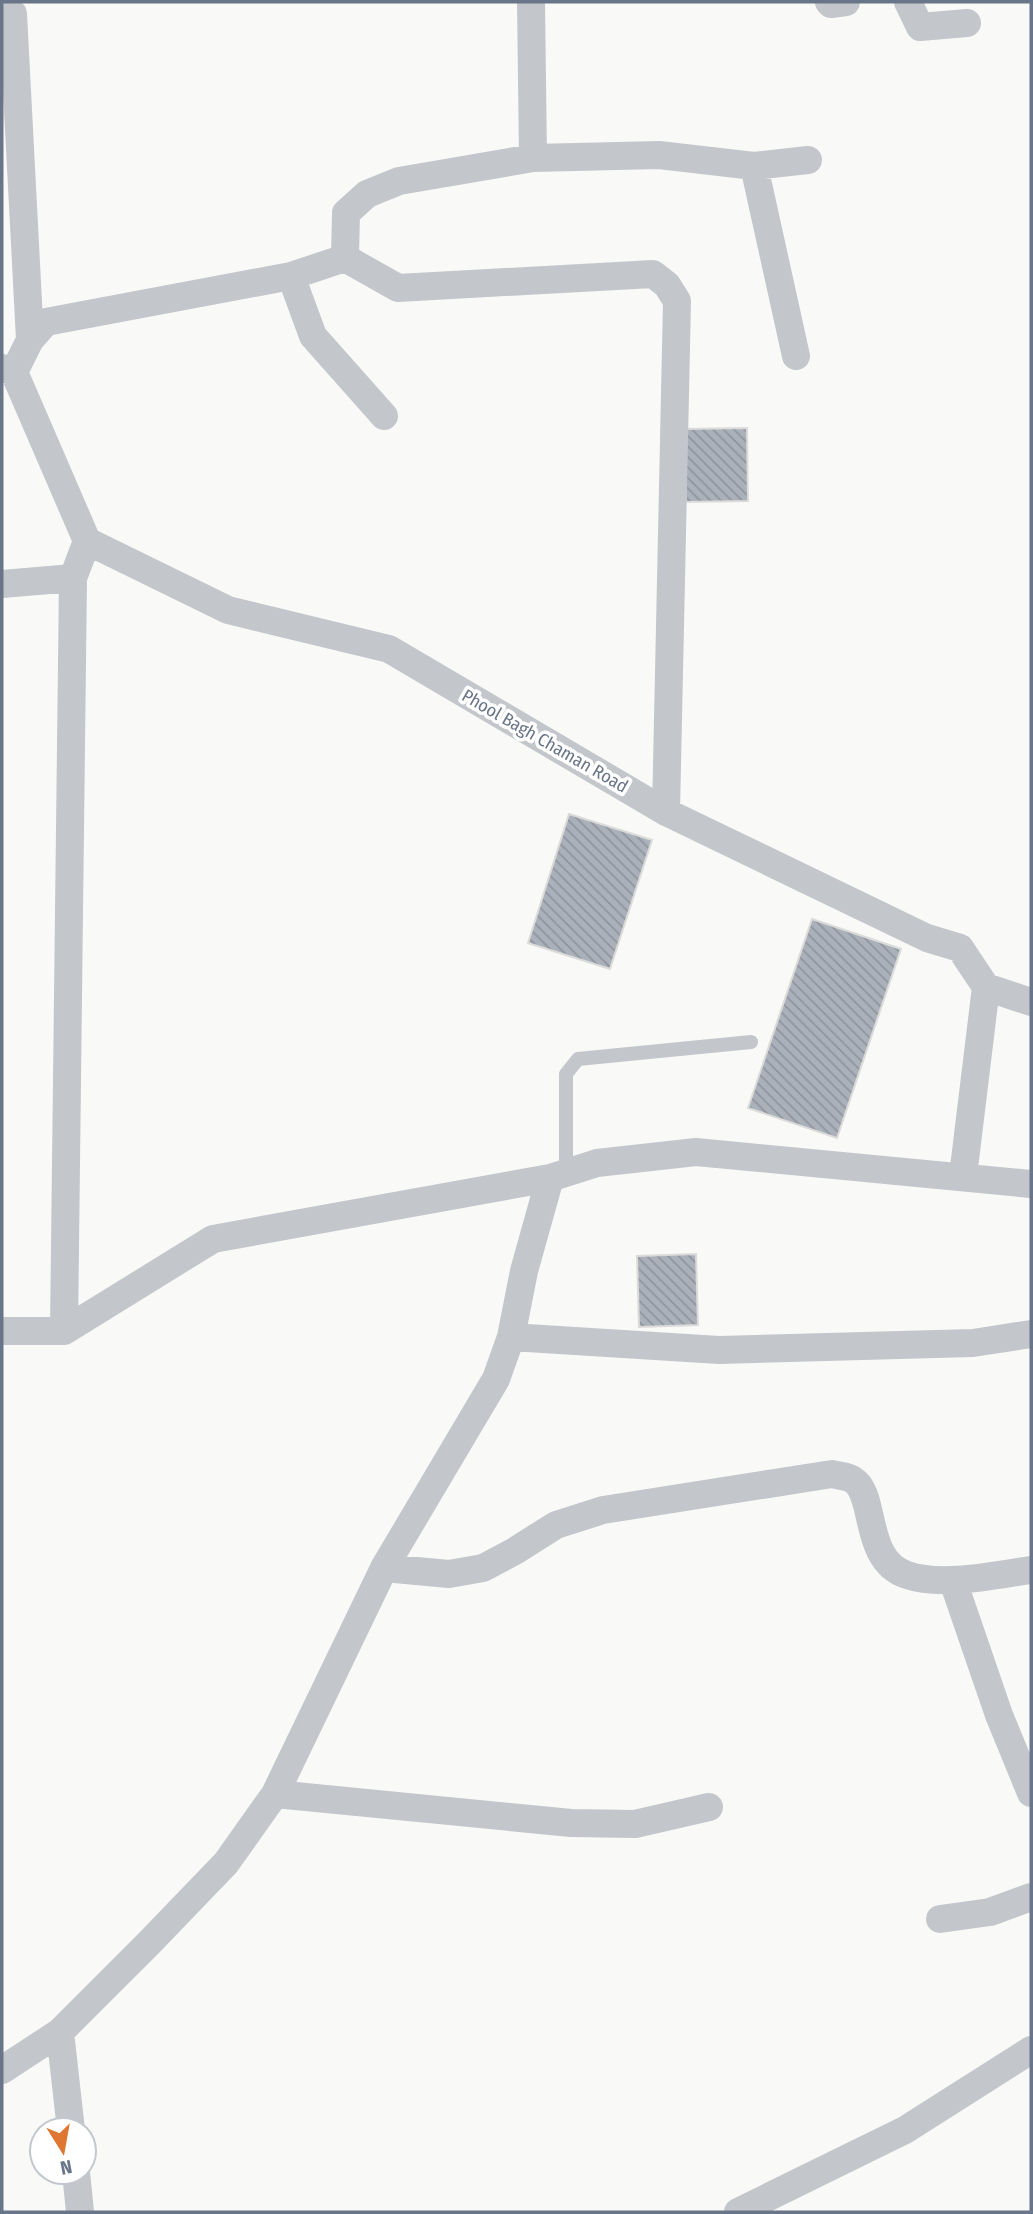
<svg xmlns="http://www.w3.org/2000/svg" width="1033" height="2214" font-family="'Fira Sans Condensed',sans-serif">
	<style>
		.building { fill: url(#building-back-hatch); stroke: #dbdbda; stroke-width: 2 }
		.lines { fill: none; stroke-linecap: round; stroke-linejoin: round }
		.lane { stroke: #c3c6cb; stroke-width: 14 }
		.street { stroke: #c3c6cb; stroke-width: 28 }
		.labels { text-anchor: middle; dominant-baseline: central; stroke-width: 7; stroke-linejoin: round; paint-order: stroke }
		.street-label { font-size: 18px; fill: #697588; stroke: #fff }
	</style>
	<defs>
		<pattern id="building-back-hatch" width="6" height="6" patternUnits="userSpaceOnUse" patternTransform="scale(1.75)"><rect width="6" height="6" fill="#abb1ba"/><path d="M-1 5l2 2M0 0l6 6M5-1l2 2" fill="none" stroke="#8f959d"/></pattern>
	</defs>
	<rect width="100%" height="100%" fill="#f9faf7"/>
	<!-- building -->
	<path class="building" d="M747,428l1,73 -62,1 -1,-73z
		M569,814l83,26 -42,129 -82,-26z
		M812,919l89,30 -64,189 -89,-30z
		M696,1254l2,71 -59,2 -2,-71z"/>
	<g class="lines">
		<!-- lane -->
		<path class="lane" d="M566,1173v-99l12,-15 173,-17"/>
		<!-- street -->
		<path class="street" d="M531,2l2,156
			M829,2l2,2 15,-2
			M908,2l12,25 47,-4
			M13,14l17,326
			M345,258l53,30 255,-14 14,11 10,16 -11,511
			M291,276l22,60 71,80
			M796,356l-42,-190 54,-6
			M2,368l12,4 73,169 141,69 161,39 277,163 261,126 33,10 26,39 -23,189
			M14,372l16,-32 16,-18 245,-46 54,-18 1,-45 21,-19 32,-13 134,-23 126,-3 95,11
			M2,584l71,-6
			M986,987l45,15
			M2,1331h62l149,-92 337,-61 47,-15 99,-11 335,32
			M64,1331l9,-753 14,-37
			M511,1337l208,13 254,-7 58,-9
			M384,1568l65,6 34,-6 32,-17 41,-26 47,-15 229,-36c6,2 16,2 21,6 24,14 9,80 54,95 35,12 88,0 124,-5
			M953,1581l46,134 32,78
			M275,1794l296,29 64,1 74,-17
			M940,1919l50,-7 41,-15
			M60,2032l11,98
			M2,2070l58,-38 89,-89 77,-80 49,-69 109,-226 112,-189 15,-42 13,-66 26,-93
			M76,2172l4,40
			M738,2212l167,-82 126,-80"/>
	</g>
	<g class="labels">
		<!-- street labels -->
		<g class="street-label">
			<text transform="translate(545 741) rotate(30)">Phool Bagh Chaman Road</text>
		</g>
	</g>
	<!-- border -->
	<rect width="1033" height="2214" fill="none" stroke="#697588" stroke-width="7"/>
	<!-- north arrow -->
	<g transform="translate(63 2151) rotate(169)"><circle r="33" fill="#ffffff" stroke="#c3c8cf" stroke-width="2"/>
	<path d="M0-5L12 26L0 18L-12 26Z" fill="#df7632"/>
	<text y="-10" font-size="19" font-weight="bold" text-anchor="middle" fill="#697588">N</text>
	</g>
</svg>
